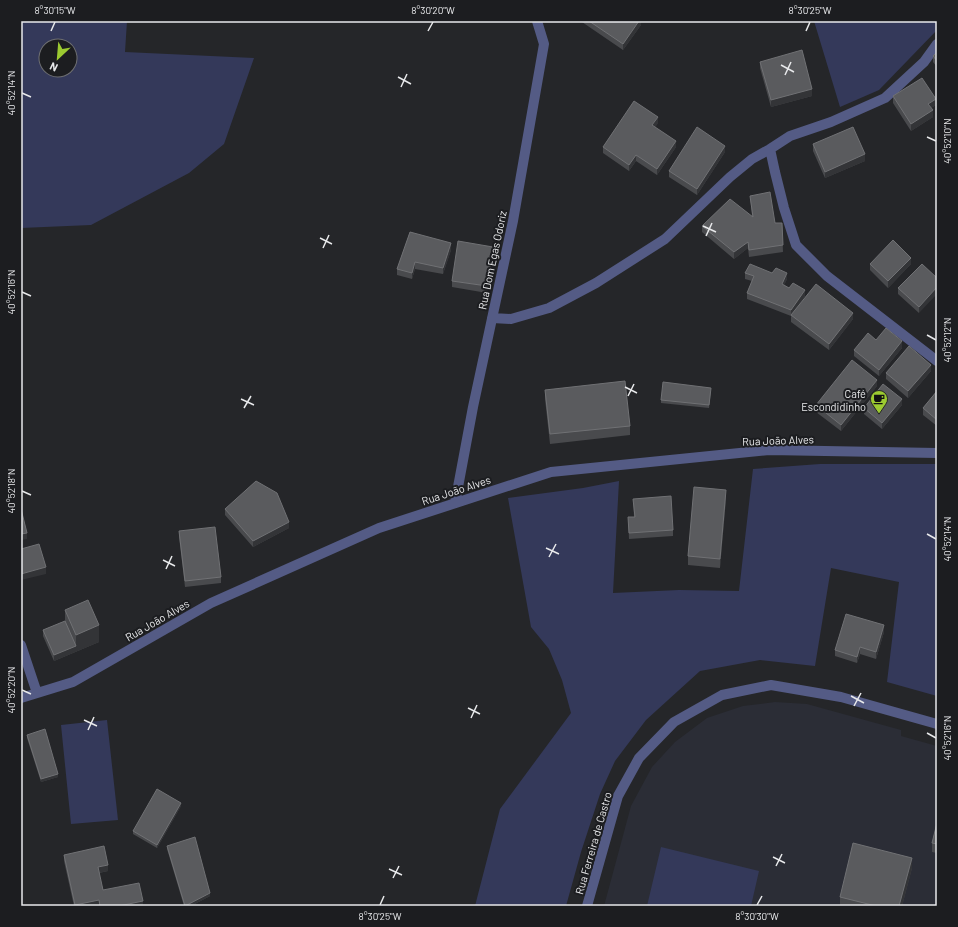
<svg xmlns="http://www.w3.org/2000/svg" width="958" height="927" font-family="Barlow,sans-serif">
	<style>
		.built { fill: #2b2d36 }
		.green { fill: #34395a; fill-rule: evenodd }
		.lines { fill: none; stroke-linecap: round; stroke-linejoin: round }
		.minor { stroke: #545b85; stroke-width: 10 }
		.wall { fill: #494a4d }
		.shaded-wall { fill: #333437 }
		.building { fill: #5a5b5e; stroke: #707174 }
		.ticks { fill: none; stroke: #e8e9eb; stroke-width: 1.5 }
		.labels { text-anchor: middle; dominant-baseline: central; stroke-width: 4; stroke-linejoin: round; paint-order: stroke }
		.street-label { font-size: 11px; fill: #e8e9eb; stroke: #1c1d20 }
		.poi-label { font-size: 11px; fill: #e8e9eb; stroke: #1c1d20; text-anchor: end }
		.neatline { fill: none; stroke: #e8e9eb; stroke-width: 1.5 }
		.ticks-label { font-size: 10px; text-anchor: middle; fill: #e8e9eb }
	</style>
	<rect width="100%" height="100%" fill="#252629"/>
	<!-- built -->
	<path class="built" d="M775,702l32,2 94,26v6l36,10v160h-333l27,-100 21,-39 23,-25 32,-24 36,-12z"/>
	<!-- green -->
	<path class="green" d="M21,21h106l-2,31 129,6 -30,86 -35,29 -98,52 -70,3zM46,46h24v24h-24z
		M814,21h123v9l-58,60 -39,17z
		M820,464h117v232l-50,-14 12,-100 -68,-14 -16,98 -55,-6 -60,11 -54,49 -31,41 -15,33 -19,58 -15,54h-91l25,-97 71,-96 -9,-33 -13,-31 -18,-22 -23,-129 75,-10 36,-7 -6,112 66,-3 60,1 14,-122z
		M107,720l11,100 -47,4 -10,-99z
		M661,847l98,24 -8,35h-104z"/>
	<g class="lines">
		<!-- minor -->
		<path class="minor" d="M937,44l-13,18 -39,36 -54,24 -41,14 -20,13 5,23 9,36 12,37 31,31 110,85
			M492,318l19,1 38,-11 47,-25 69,-44 65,-62 22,-18 18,-10
			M455,503l18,-96 40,-186 31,-177 -7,-23
			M21,645l16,48
			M21,698l52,-16 138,-79 168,-75 172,-56 218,-22 168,3
			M587,906l31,-110 21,-38 35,-36 48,-27 49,-10 70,12 96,27"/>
	</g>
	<!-- wall -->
	<path class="wall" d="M582,21h59v4l-18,25 -41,-28z
		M937,52v15l-4,-5v-6z
		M760,62l52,34 -41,11 -11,-39z
		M893,96l43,9 -5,3 2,9 -22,14 -18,-28z
		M658,123l-3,4 21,20 -19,28 -21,-14 -7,10 -26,-18v-6z
		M813,144l52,17 -40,17 -12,-27z
		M725,152l-28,43 -28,-18v-6z
		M750,196l25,27h7l1,29 -34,5 -1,-9 -14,11 -32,-27v-6l50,-10z
		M410,232l41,18 -8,24 -28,-5 -3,10 -15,-4v-6z
		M493,253l-6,40 -35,-6v-6z
		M870,264h41l-23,24 -18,-18z
		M922,264l-3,49 -21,-19v-6z
		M745,273h27l15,6 -3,6 21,11 -11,16 59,7 -24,31 -38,-28v-6l-44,-17v-6l5,-12 -7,-2z
		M876,340l26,8 -23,28 -25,-20v-6z
		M931,371l-23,27 -22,-19v-6z
		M877,386l-36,45 -25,-19v-7z
		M545,390l85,36v9l-80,9 -5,-45z
		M711,391l-2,17 -48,-5v-3z
		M937,391v35l-14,-11v-7z
		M902,405l-20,24 -18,-15v-6z
		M633,499l40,31v6l-44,3 -1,-22h6z
		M726,499l-6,69 -32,-3v-9z
		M225,509l64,19 -36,19 -28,-32z
		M179,531l42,46v6l-36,4 -6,-50z
		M65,610l34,32 -45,19 -11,-25v-6l22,-9z
		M884,632l-8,27 -16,-5 -3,9 -22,-7v-6z
		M27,735l31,42 -17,5 -14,-44z
		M181,806l-24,42 -24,-14v-3z
		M937,823v30l-5,-1v-9z
		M167,846l43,50 -19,10h-7l-17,-57z
		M64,855l44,16 -9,2 4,17 40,16h-69l-10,-45z
		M912,868l-10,38h-62v-9z"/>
	<!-- shaded-wall -->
	<path class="shaded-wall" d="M639,21h2v4l-18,25v-6z
		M812,89v7l-41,11v-7z
		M936,99v6l-8,5v-6z
		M933,110v7l-22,14v-7z
		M658,117v6l-6,9v-7z
		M676,141v6l-19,28v-6z
		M725,146v6l-28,43v-6z
		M865,154v7l-40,17v-6z
		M636,155v6l-7,10v-6z
		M748,242v6l-14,11v-7z
		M451,243v7l-8,24v-6z
		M493,247v6l-6,40v-7z
		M911,258v6l-23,24v-7z
		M415,262v7l-3,10v-6z
		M787,273v6l-5,11v-6z
		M937,287v7l-18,19v-6z
		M805,290v6l-14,20v-6z
		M853,313v6l-24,31v-6z
		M902,341v7l-23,28v-6z
		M931,365v6l-23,27v-7z
		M877,380v6l-36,45v-6z
		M902,399v6l-20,24v-6z
		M726,490v9l-6,69v-9z
		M289,522v6l-36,19v-6z
		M27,533v6l-6,1v-6z
		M46,567v7l-25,6v-6z
		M99,625v17l-45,19v-6l22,-9v-11z
		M884,625v7l-8,27v-7z
		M860,647v7l-3,9v-6z
		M58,774v3l-17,5v-3z
		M181,803v3l-24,42v-3z
		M912,858v10l-10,38h-3z
		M108,865v6l-10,2v-6z
		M210,893v3l-19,10h-6z
		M99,900v6h-24v-1z
		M143,901v5h-24z"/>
	<!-- building -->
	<path class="building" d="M589,21h50l-16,23z
		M802,50l10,39 -41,11 -11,-38z
		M937,52v9l-4,-5z
		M922,78l14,21 -8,5 5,6 -22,14 -18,-28z
		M634,101l24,16 -6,8 24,16 -19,28 -21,-14 -7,10 -26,-18z
		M697,127l28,19 -28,43 -28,-18z
		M853,127l12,27 -40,18 -12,-28z
		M770,192l5,31h7l1,22 -34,5 -1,-8 -14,10 -32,-26 28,-27 23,18 -3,-21z
		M410,232l41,11 -8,25 -28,-6 -3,11 -15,-4z
		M893,240l18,18 -23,23 -18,-17z
		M458,241l35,6 -6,39 -35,-5z
		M750,264l22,9 4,-5 11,5 -5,11 7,4 4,-5 12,7 -14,20 -44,-17 7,-17 -9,-3z
		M922,264l15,14v9l-18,20 -21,-19z
		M816,284l37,29 -24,31 -38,-29z
		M886,328l16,13 -23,29 -25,-20 14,-17 8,7z
		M909,346l22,19 -23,26 -22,-18z
		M852,360l25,20 -36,45 -25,-20z
		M625,381l5,45 -80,8 -5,-44z
		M663,382l48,6 -2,17 -48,-5z
		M883,384l19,15 -20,24 -18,-15z
		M937,391v29l-14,-12z
		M256,481l21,12 12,29 -36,19 -28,-32z
		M694,487l32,3 -6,69 -32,-3z
		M671,496l2,34 -44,3 -1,-16h7l-2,-18z
		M21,509l6,24 -6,1z
		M215,527l6,50 -36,4 -6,-50z
		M39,544l7,23 -25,7v-25z
		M88,600l11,25 -23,10 -11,-25z
		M846,614l38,11 -8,27 -16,-5 -3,10 -22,-7z
		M65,621l11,25 -22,9 -11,-25z
		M45,729l13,45 -17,5 -14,-44z
		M157,789l24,14 -24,42 -24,-14z
		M937,823v21l-5,-1z
		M195,837l15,56 -25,13 -18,-60z
		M853,843l59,15 -13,48h-23l-36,-9z
		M104,846l4,19 -10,2 5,23 36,-7 4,18 -24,5h-19l-1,-6 -24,5 -11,-50z"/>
	<!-- ticks -->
	<path class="ticks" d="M51,31l4,-9M428,31l5,-9M806,31l4,-9M781,65l13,7M785,75l6,-13M398,77l13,7M401,87l6,-13M22,93l9,4M927,137l9,4M703,226l13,6M706,236l6,-13M320,238l12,6M323,248l6,-13M22,292l9,4M927,335l9,5M625,387l12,6M628,396l6,-12M241,399l13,6M244,408l7,-12M22,491l9,4M927,534l9,5M546,548l13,6M549,557l7,-13M163,560l12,6M166,569l6,-13M22,690l9,4M851,696l13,7M854,706l7,-13M468,708l12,6M471,718l6,-13M84,720l13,6M88,730l6,-13M927,733l9,5M773,857l12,6M776,866l6,-12M389,869l13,6M393,878l6,-12M380,905l4,-9M757,905l5,-9"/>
	<!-- icons -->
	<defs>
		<symbol id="cafe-pin" viewBox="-11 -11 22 30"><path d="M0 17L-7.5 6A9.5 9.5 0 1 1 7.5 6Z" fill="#9cca31" stroke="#1c1d20"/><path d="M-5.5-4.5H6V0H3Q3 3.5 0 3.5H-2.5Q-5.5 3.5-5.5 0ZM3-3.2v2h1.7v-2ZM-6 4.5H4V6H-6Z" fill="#111"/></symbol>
	</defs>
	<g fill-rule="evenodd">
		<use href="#cafe-pin" x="869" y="389" width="20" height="27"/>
	</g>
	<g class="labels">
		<!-- street labels -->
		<g class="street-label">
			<text transform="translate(492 260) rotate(-78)">Rua Dom Egas Odoriz</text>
			<text transform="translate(778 440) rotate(-2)">Rua João Alves</text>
			<text transform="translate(456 490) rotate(-18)">Rua João Alves</text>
			<text transform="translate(157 620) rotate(-30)">Rua João Alves</text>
			<text transform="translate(593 843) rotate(-74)">Rua Ferreira de Castro</text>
		</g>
		<!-- poi labels -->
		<g class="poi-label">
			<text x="866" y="393">Café<tspan x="866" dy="13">Escondidinho</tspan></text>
		</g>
	</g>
	<!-- border -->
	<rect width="958" height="927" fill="none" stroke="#1c1d20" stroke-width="44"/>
	<!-- north arrow -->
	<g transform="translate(58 58) rotate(206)"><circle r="19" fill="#1c1d20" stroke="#6e6f71"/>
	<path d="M0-3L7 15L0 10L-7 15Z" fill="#9cca31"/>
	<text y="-6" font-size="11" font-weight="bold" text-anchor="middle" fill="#e8e9eb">N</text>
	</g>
	<rect x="22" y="22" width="914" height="883" class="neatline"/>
	<g class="ticks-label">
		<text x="55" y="14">8°30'15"W</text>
		<text x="433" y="14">8°30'20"W</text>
		<text x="810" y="14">8°30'25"W</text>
		<text transform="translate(11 93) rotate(-90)" y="4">40°52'14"N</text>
		<text transform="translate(947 141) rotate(-90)" y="4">40°52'10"N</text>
		<text transform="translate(11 292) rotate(-90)" y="4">40°52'16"N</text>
		<text transform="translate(947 340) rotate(-90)" y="4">40°52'12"N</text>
		<text transform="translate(11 491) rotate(-90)" y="4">40°52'18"N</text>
		<text transform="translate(947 539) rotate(-90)" y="4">40°52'14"N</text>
		<text transform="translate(11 690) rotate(-90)" y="4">40°52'20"N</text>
		<text transform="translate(947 738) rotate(-90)" y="4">40°52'16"N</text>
		<text x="380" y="920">8°30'25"W</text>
		<text x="757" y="920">8°30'30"W</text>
	</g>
</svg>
